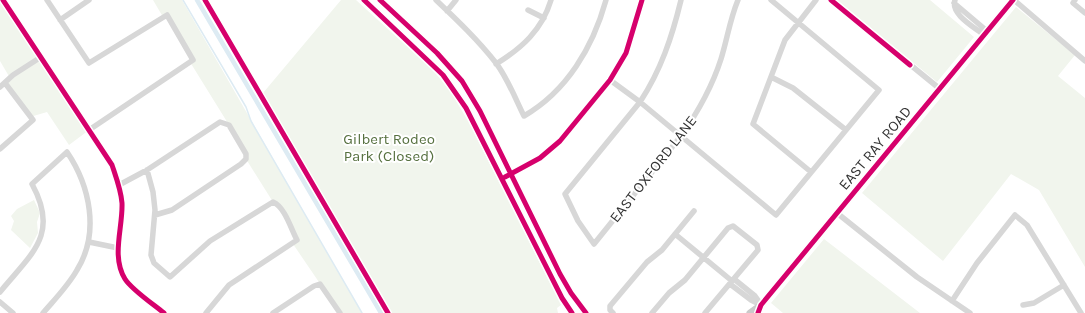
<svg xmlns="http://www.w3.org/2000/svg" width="1085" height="313" font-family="Karla,sans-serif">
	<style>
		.green { fill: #f1f5ed }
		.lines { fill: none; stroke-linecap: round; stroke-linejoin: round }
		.stream { stroke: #ddebf3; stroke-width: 1.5 }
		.canal { stroke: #ddebf3; stroke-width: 4.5 }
		.minor { stroke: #d7d7d7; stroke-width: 5.5 }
		.major { stroke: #cacaca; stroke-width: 7 }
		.cycleway-casing { stroke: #fff; stroke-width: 8 }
		.cycleway { stroke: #d6006c; stroke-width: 5 }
		.labels { text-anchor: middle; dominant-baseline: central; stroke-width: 4; stroke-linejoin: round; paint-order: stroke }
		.park-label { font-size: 15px; fill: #56703f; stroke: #fff }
		.street-label { font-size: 15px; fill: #333; stroke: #fff }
	</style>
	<rect width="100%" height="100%" fill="#fff"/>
	<!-- green -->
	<path class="green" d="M0,0h3l86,130 -20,15 -22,-33 -17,5 -25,-34 5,-5 -10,-17z
		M153,0h29l180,313h-22l-47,-69 4,-4 -15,-28 -9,-10 -27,-43 -17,-34 -39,-63 3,-2 -26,-45 -4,2z
		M341,0h15l78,71 18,23 16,27 93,184 -4,3 1,5h-166l-129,-220z
		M837,0h93l44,37 -37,45z
		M1016,7l59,48 -17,21 27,22v169l-46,-77 -28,-16 -68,87 -81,-68z
		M34,200l6,13 -3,9 1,11 -8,15 -19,-18 3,-9 -3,-5 6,-7z
		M824,239l96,74h-137l-12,-10z"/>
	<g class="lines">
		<!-- stream -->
		<path class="stream" d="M183,0l63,107 5,14 111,192"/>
		<!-- canal -->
		<path class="canal" d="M197,0l184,313"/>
		<!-- minor -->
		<path class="minor" d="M3,0l109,165c4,12 9,25 10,38 1,25 -11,53 3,76 7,11 28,25 39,34
			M47,0l42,63 78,-48 26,45 -104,70
			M436,0c21,20 42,40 60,63 12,16 19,35 28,53 43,-25 69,-69 82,-116
			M681,0c-9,37 -20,70 -41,102l-75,92 13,27 16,23 87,-108c17,-24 31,-49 40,-77 6,-19 9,-40 17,-59
			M831,0l109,89
			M955,0c-5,14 19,27 29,35
			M1014,0l71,61
			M1075,0l-2,3 12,10
			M954,3l33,28
			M528,10l16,8
			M447,11l9,-11
			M60,20l29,-20
			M496,64c26,-16 46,-34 55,-64
			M771,77l22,11 53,42
			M610,80l30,22 136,113 103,-125 -108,-90
			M0,87l13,-12 28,-18
			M0,149l33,-29 -28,-37
			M147,170l6,22 2,18 -4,45 3,8 16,14 40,-36 63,-39c12,5 18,27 24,38l-68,45 -23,28
			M811,172l-58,-48 32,-84 31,-40
			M501,179l39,-21 20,-17 50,-61 16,-27 16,-53
			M119,185l28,-15 73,-48 9,3 17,29v5l-5,5 -69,46 -17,5
			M837,213l80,64 53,36
			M675,234l57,47
			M89,242l29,6
			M734,279l21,17 5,7
			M730,284l21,16 10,5
			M0,292c31,-38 60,-57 32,-108l35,-32c23,34 33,81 10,118 -9,16 -22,29 -34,43
			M952,301l25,-38 38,-48 12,10 54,88
			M0,302l13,11
			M1023,305l11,-2 30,-18
			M273,313l41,-27 6,-2 20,29
			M613,313l-3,-3v-4l37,-44 15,-12 32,-39
			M652,313l17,-20 16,-13 43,-52 5,-2 24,19 1,5 -53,63"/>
		<!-- major -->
		<path class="major" d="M364,0l79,75 23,33 96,190 10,15
			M380,0l57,53 25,28 18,30 80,163 11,19 15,20
			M750,313l11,-8
			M758,313l3,-8 252,-305"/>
		<defs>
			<path id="cycleway" d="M3,0l109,165c4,12 9,25 10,38 1,25 -11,53 3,76 7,11 28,25 39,34
				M205,0l183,313
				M364,0l79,75 23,33 96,190 10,15
				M380,0l57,53 25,28 18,30 80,163 11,19 15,20
				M831,0l79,65
				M505,177l35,-19 20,-17 50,-61 16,-27 16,-53
				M758,313l3,-8 252,-305"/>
		</defs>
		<!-- cycleway casing -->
		<use href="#cycleway" class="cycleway-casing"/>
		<!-- cycleway -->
		<use href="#cycleway" class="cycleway"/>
	</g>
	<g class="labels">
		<!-- park labels -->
		<g class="park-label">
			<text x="389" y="139">Gilbert Rodeo<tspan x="389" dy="17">Park (Closed)</tspan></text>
		</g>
		<!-- street labels -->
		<g class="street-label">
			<text transform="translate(875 148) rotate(-50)">EAST RAY ROAD</text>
			<text transform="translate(653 169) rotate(-52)">EAST OXFORD LANE</text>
		</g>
	</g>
</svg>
